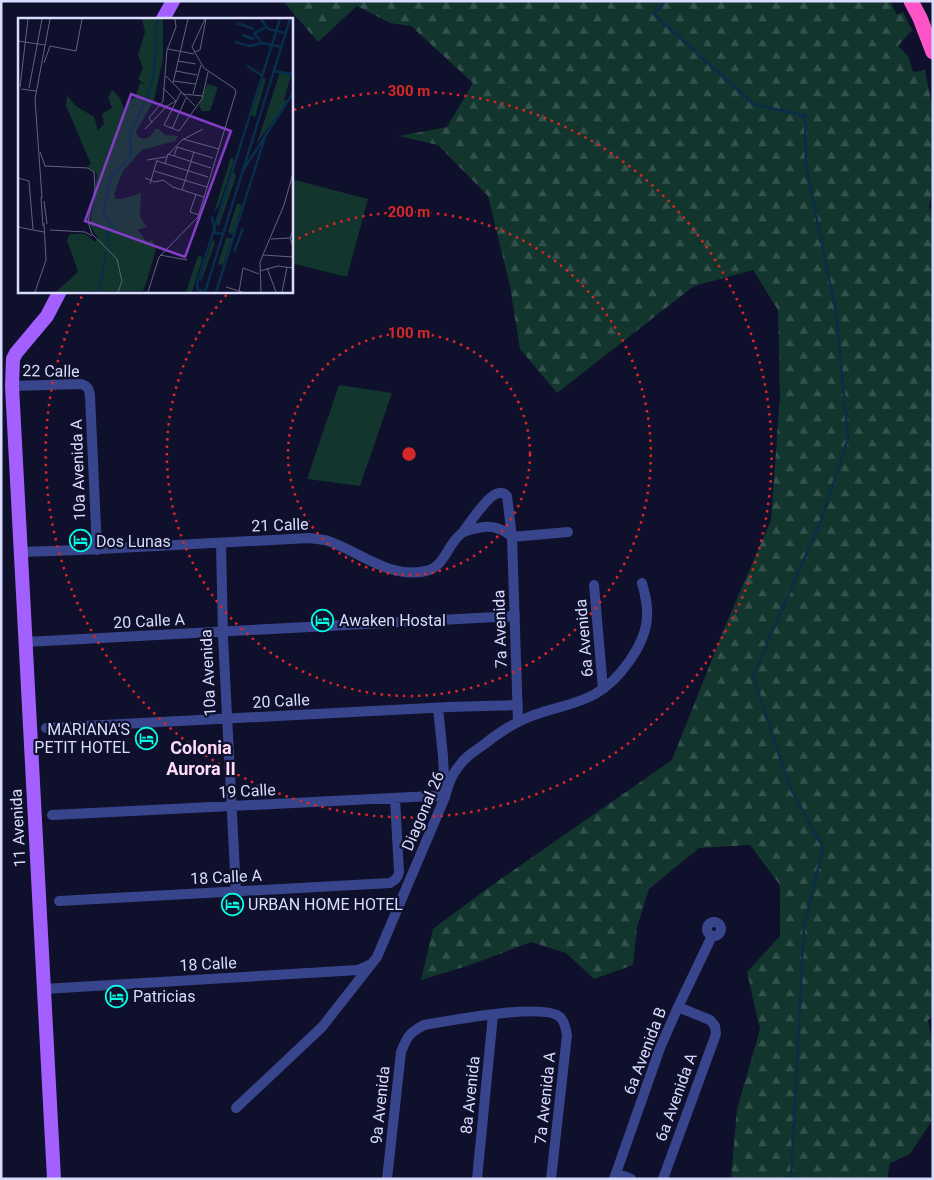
<svg xmlns="http://www.w3.org/2000/svg" width="934" height="1180" font-family="Roboto,sans-serif">
	<style>
		.forest { fill: url(#forest-firs) }
		.garden { fill: #12352d }
		.lines { fill: none; stroke-linecap: round; stroke-linejoin: round }
		.stream { stroke: #082e4b; stroke-width: 2.5 }
		.minor { stroke: #38458c; stroke-width: 10 }
		.major { stroke: #a460ff; stroke-width: 14 }
		.highway { stroke: #ff54c8; stroke-width: 15 }
		.ring { fill: none; stroke: #d62828; stroke-width: 2.5; stroke-dasharray: 2.5 5 }
		.labels { text-anchor: middle; dominant-baseline: central; stroke-width: 4.5; stroke-linejoin: round; paint-order: stroke }
		.street-label { font-size: 16px; fill: #d9dcff; stroke: #0f102b }
		.poi-label { font-size: 16px; fill: #d9dcff; stroke: #0f102b; text-anchor: start }
		.neighbourhood-label { font-size: 18px; font-weight: bold; fill: #ffdbf9; stroke: #0f102b }
		.inset-river { fill: none; stroke: #082e4b; stroke-width: 2.5 }
		.inset-road { fill: none; stroke: #606280; stroke-width: 1 }
		.view { fill: #843ec5; fill-opacity: 0.15; stroke: #843ec5; stroke-width: 2.5 }
		.inset-edge { fill: none; stroke: #d9dcff; stroke-width: 2.5 }
		.centre { fill: #d62828; stroke: #0f102b; stroke-width: 2.5 }
		.ring-label { font-size: 15px; text-anchor: middle; font-weight: bold; fill: #d62828; stroke: #0f102b; stroke-width: 4.5; stroke-linejoin: round; paint-order: stroke }
	</style>
	<defs>
		<pattern id="forest-firs" width="22" height="20" patternUnits="userSpaceOnUse" patternTransform="scale(1.25)"><rect width="22" height="20" fill="#12352d"/><path d="M5 1l3.5 6h-7zM16 11l3.5 6h-7z" fill="#34524c"/></pattern>
	</defs>
	<rect width="100%" height="100%" fill="#0f102b"/>
	<!-- forest -->
	<path class="forest" d="M283,1h607l7,14 6,-3 9,18 -14,16 10,10 5,16 12,-2 8,40v77l-4,20 4,7v802l-5,4 5,25v74l-23,35 -20,9 -3,16h-156l6,-70 23,-80 -13,-57 33,-36v-51l-30,-40 -51,3 -50,41 -12,38 -4,38 -39,14 -28,-26 -35,-11 -61,23 -49,15 12,-51 55,-41 184,-128 54,-136 45,-104 9,-124 -2,-86 -25,-40 -59,16 -137,107 -37,-44 -10,-63 -22,-90 -50,-51 -39,-9 48,-9 26,-44 -62,-57 -21,-3 -33,-17 -39,36z"/>
	<!-- garden -->
	<path class="garden" d="M291,179l77,20 -21,78 -56,-14z
		M339,385l53,8 -32,93 -53,-7z"/>
	<g class="lines">
		<!-- stream -->
		<path class="stream" d="M665,1l-11,13 99,90 52,12 1,50 30,146 12,126 -26,80 -69,158 36,109 34,63 -19,79 -13,252"/>
		<!-- minor -->
		<path class="minor" d="M12,386l69,-2c7,2 8,5 9,12l7,154
			M463,532c6,-8 24,-35 33,-38 4,-2 8,-1 11,2l5,41 6,184
			M512,537l56,-5
			M221,543l2,94 13,255
			M21,552l59,-2 229,-12c6,1 13,1 19,3 33,11 60,38 98,30 19,-4 21,-27 36,-38 6,-4 15,-5 22,-6 11,-1 19,2 28,10
			M594,585l9,104
			M26,642l489,-26
			M46,728l403,-21 69,-2
			M52,815l380,-19 13,1 -2,-41 -5,-48
			M59,901l331,-18c5,-3 8,-5 9,-11l-4,-73
			M707 929a7 7 0 1 1 14 0a7 7 0 1 1-14 0Z
			M44,989l314,-19 11,-5
			M236,1108l86,-81 55,-70 68,-160c3,-11 6,-22 14,-31 6,-9 14,-14 23,-20 16,-13 32,-24 52,-31 21,-8 42,-10 61,-21 24,-13 51,-50 52,-77 1,-12 -2,-23 -5,-34
			M616,1173l15,6
			M387,1179l14,-127c6,-15 8,-19 23,-27 24,-4 119,-23 136,-8 5,5 6,12 7,18l-16,144
			M477,1179l16,-164
			M614,1179l46,-131 18,-41 34,-71
			M663,1179l53,-145 -1,-8 -5,-6 -32,-13"/>
		<!-- major -->
		<path class="major" d="M163,19l10,-18
			M54,1179l-42,-793 1,-27 3,-6 31,-37 13,-25"/>
		<!-- highway -->
		<path class="highway" d="M911,1l9,17 13,34"/>
	</g>
	<!-- distance rings -->
	<g class="ring">
		<circle cx="409" cy="454" r="121"/>
		<path d="M292 242A242 242 0 1 1 229 292"/>
		<path d="M294 110A363 363 0 1 1 84 292"/>
	</g>
	<!-- icons -->
	<defs>
		<symbol id="hotel-ring" viewBox="-11 -11 22 22"><circle r="9.5" fill="#0f102b" stroke="#05ffe6" stroke-width="1.5"/><path d="M-6-4.5h1.5V1H6V5H4.5V3h-9V5H-6ZM-4 0a1.8 1.8 0 1 1 3.6 0ZM.5 0V-2.5h3Q6-2.5 6 0Z" fill="#05ffe6"/></symbol>
	</defs>
	<g fill-rule="evenodd">
		<use href="#hotel-ring" x="68" y="528" width="25" height="25"/>
		<use href="#hotel-ring" x="310" y="608" width="25" height="25"/>
		<use href="#hotel-ring" x="134" y="726" width="25" height="25"/>
		<use href="#hotel-ring" x="220" y="892" width="25" height="25"/>
		<use href="#hotel-ring" x="104" y="984" width="25" height="25"/>
	</g>
	<g class="labels">
		<!-- street labels -->
		<g class="street-label">
			<text transform="translate(51 371) rotate(1)">22 Calle</text>
			<text transform="translate(78 470) rotate(-92)">10a Avenida A</text>
			<text transform="translate(280 525) rotate(-2)">21 Calle</text>
			<text transform="translate(149 621) rotate(-3)">20 Calle A</text>
			<text transform="translate(500 629) rotate(-92)">7a Avenida</text>
			<text transform="translate(584 638) rotate(-95)">6a Avenida</text>
			<text transform="translate(208 673) rotate(-93)">10a Avenida</text>
			<text transform="translate(281 701) rotate(-3)">20 Calle</text>
			<text transform="translate(247 791) rotate(-3)">19 Calle</text>
			<text transform="translate(423 811) rotate(-67)">Diagonal 26</text>
			<text transform="translate(18 828) rotate(-93)">11 Avenida</text>
			<text transform="translate(226 877) rotate(-3)">18 Calle A</text>
			<text transform="translate(208 964) rotate(-3)">18 Calle</text>
			<text transform="translate(645 1051) rotate(-69)">6a Avenida B</text>
			<text transform="translate(470 1095) rotate(-84)">8a Avenida</text>
			<text transform="translate(676 1097) rotate(-70)">6a Avenida A</text>
			<text transform="translate(545 1098) rotate(-84)">7a Avenida A</text>
			<text transform="translate(380 1105) rotate(-84)">9a Avenida</text>
		</g>
		<!-- poi labels -->
		<g class="poi-label">
			<text x="96" y="541">Dos Lunas</text>
			<text x="339" y="620">Awaken Hostal</text>
			<text x="130" y="729" text-anchor="end">MARIANA'S<tspan x="130" dy="18">PETIT HOTEL</tspan></text>
			<text x="248" y="904">URBAN HOME HOTEL</text>
			<text x="133" y="996">Patricias</text>
		</g>
		<!-- neighbourhood labels -->
		<g class="neighbourhood-label">
			<text x="201" y="747">Colonia<tspan x="201" dy="21">Aurora II</tspan></text>
		</g>
	</g>
	<!-- overview -->
	<g transform="translate(18 18)">
		<rect width="275" height="275" fill="#0f102b"/>
		<path d="M262,54l11,4 -7,24 4,1 -31,42zM245,60l3,1 -11,38 -4,-2zM213,139l3,3 -15,46 -5,6zM215,153l3,5 -17,50 -2,-2zM219,185l5,2 -9,30 -5,-3zM208,220h6l-9,27 -5,-1zM195,221l2,4 -14,39 -1,-3zM180,238l5,1 -11,35h-6z" fill="#12352d"/>
		<path d="M124,1h21v40l-9,41 -18,32 2,5 5,2 7,-2 5,-8h4l6,6 13,1 -3,5 -33,9 -19,21 -9,23 1,5h7l19,-6 -1,24 7,10 -9,3 9,12 5,-2 4,9 -9,31 -4,11 -87,1 22,-20 -11,-32 3,-6h15l10,8 3,-4 -8,-13 7,-51 -10,-8 4,-2 -25,-58 1,-11 9,11 18,11 4,13 6,-6 -2,-10 10,-6 -4,-11 4,-7 8,8 5,14 2,-10 8,-4 5,-15 5,1 -7,-5 5,-10 -5,-14 7,-23z" fill="#12352d"/>
		<path d="M189,66l11,3 -8,24h-8l-3,-5z" fill="#12352d"/>
		<path class="inset-river" d="M243,1l7,10 18,4M219,5l17,6M234,21l-9,-4 12,4M217,24l15,4 13,-3 18,4M244,25l-8,-10 11,-5M229,48l16,10M256,53l19,3M224,154l51,-79M194,199l3,16 10,1M91,228l-2,-12 8,-4 -12,-17 5,-22 3,-14 20,-22 -1,-21 18,-39 6,-23 3,-53M216,234l9,-24M81,274l7,-40M187,274l85,-273M188,274l-8,-2 -1,-6 83,-265M198,274l49,-155"/>
		<path class="inset-road" d="M187,1l-13,28 3,5 5,-2 6,-31M0,23l27,4M32,28l26,5 6,-32M150,31l26,5M176,33l10,17 31,21 1,3M160,43l18,3M26,45l6,-17M158,53l21,4M148,58l29,30M156,63l21,3M155,65l15,-64M2,69l8,-68M11,70l13,-69M3,71l15,2M163,74l-17,33 15,6 23,-32 6,-27M164,76l21,2M175,76l8,-29M134,105l-3,-5 14,-17 4,-51 9,-23 -1,-8M127,111l22,-23 9,-5 -13,-13M154,111l14,-31M165,121l36,10M22,134l5,14 43,2 6,4 1,17 -7,33 4,12 25,25 5,22 -4,11M156,138l3,-9 36,11M129,142l19,-3 16,-17 21,-11M139,143l51,16M147,146l3,-10 43,14M136,153l53,16M0,160l11,3 4,48M127,160l10,4 8,-2 10,7 31,10M132,166l7,-24M164,172l12,-38M178,176l-6,18 9,3M23,179l2,29M24,180l-7,-99 15,-80M26,183l3,23M0,209l26,5M32,212l35,2 7,4M275,213l-3,7 3,9M253,221l19,-1M142,237l27,5M245,237l30,2M249,250l9,24M242,253l18,-5 15,2M208,269l16,5M17,274l11,-32 -2,-37M130,274l11,-35 39,-40 38,-125M221,274l4,-24 16,6M243,274l-1,-30 24,-57 9,-32M264,274l5,-25"/>
		<path class="view" d="M113,76l100,37 -46,126 -100,-36z"/>
		<rect width="275" height="275" class="inset-edge"/>
	</g>
	<circle cx="409" cy="454" r="8" class="centre"/>
	<g class="ring-label">
		<text x="409" y="96">300 m</text>
		<text x="409" y="217">200 m</text>
		<text x="409" y="338">100 m</text>
	</g>
	<!-- border -->
	<rect width="934" height="1180" fill="none" stroke="#d9dcff" stroke-width="5"/>
</svg>
